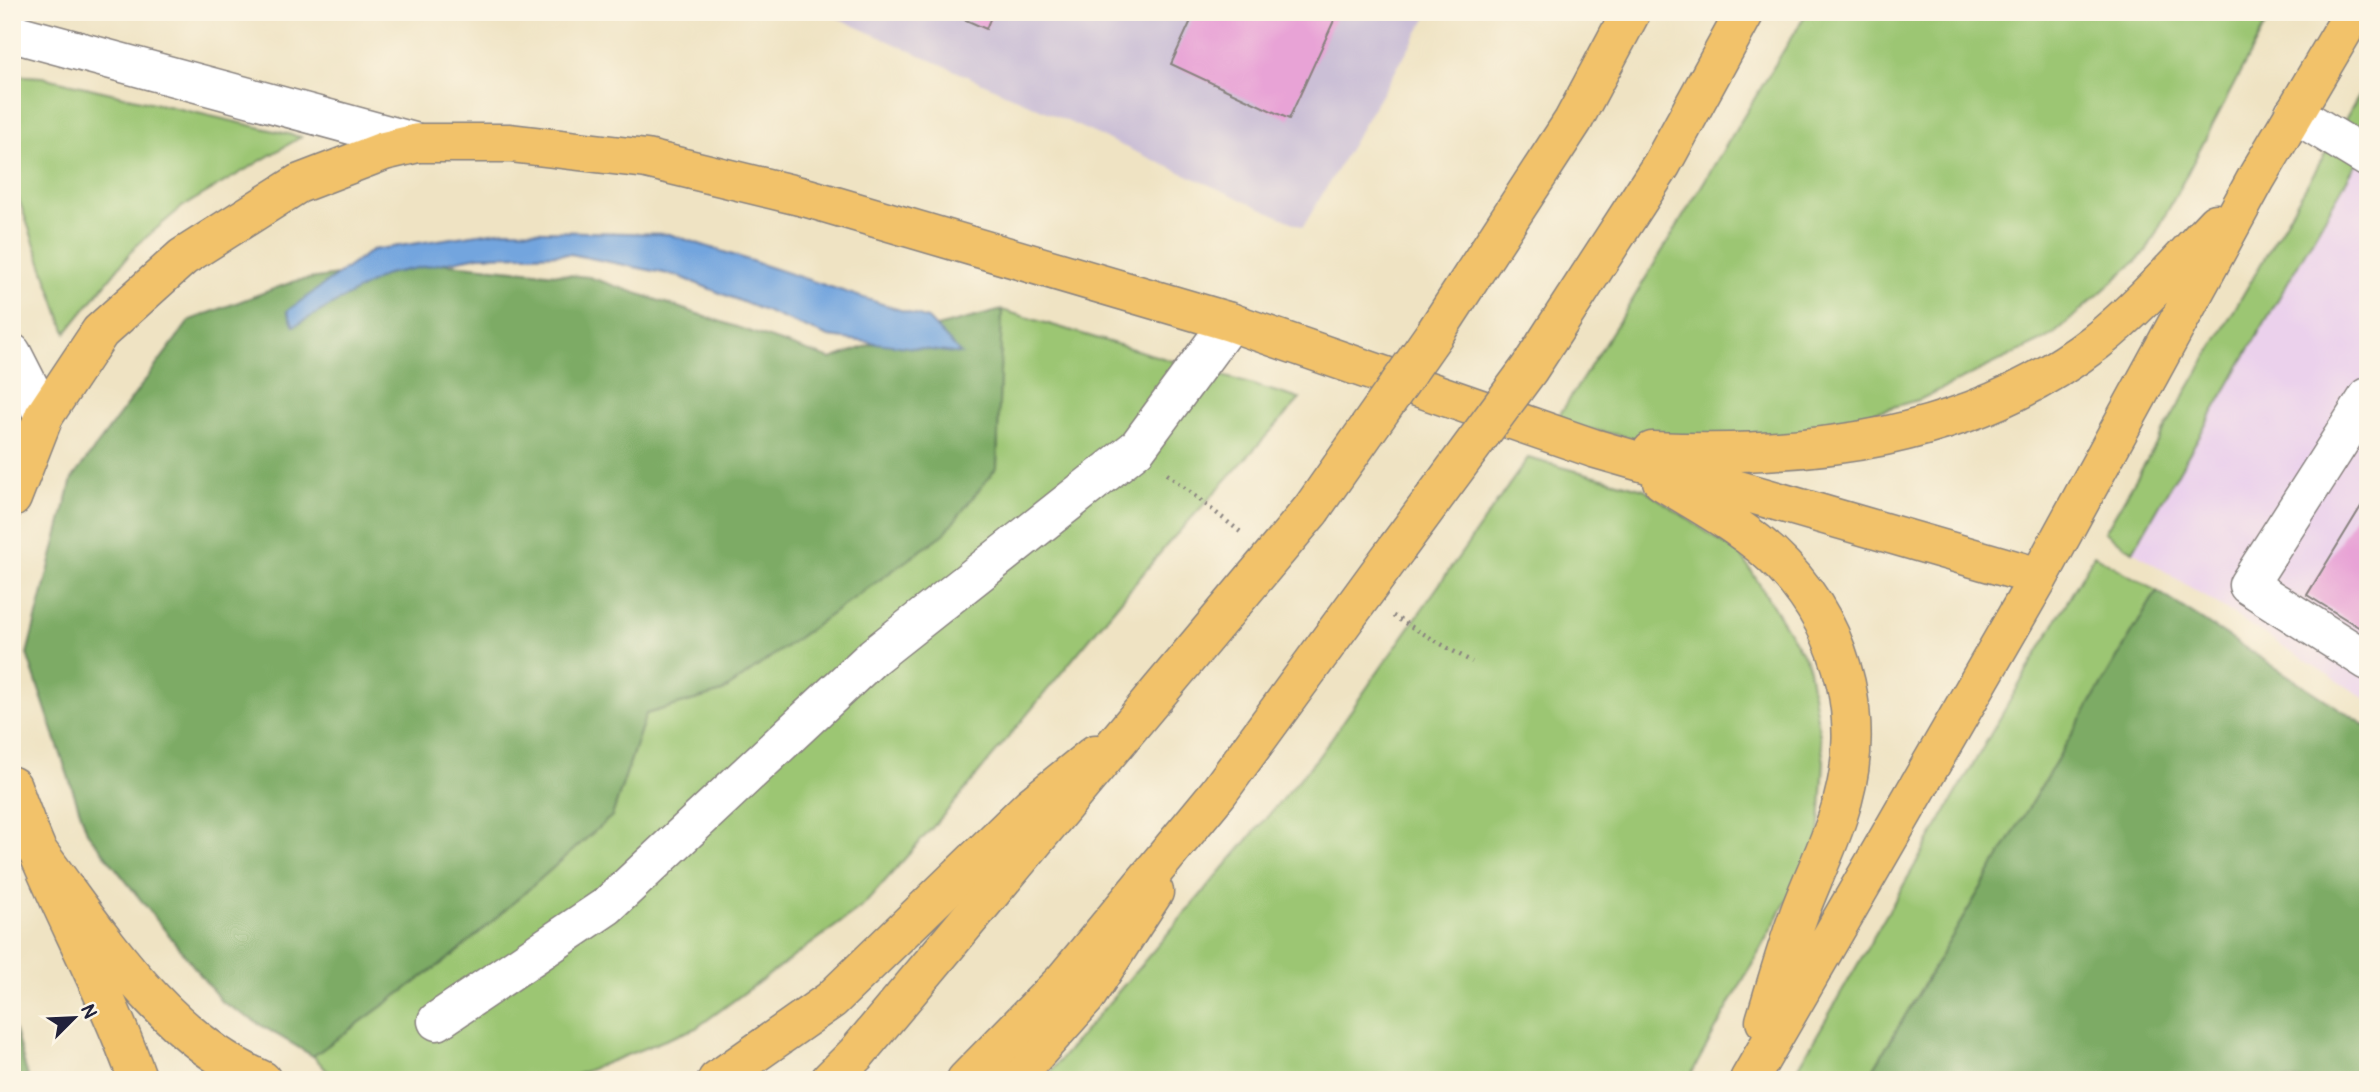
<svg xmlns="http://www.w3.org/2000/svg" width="2380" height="1092" font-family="Pangolin,sans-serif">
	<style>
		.built { fill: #ebd1ec }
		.industrial { fill: #cbbfd6 }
		.green { fill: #9cc673; stroke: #5f7457; stroke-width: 2 }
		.forest { fill: #7dab65; stroke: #506650; stroke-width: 2 }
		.water { fill: #73a5de; stroke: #4a648c; stroke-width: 2 }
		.building { fill: #e8a3d6 }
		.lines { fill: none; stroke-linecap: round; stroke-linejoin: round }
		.minor-casing { stroke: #88827f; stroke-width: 41 }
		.major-casing { stroke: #88827f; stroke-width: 41 }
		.highway-casing { stroke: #88827f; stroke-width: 41 }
		.path { stroke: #88827f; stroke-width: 4.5; stroke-dasharray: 2 5; stroke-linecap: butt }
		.minor { stroke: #fff; stroke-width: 38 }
		.major { stroke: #f2c26a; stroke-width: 38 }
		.highway { stroke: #f2c26a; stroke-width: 38 }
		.highway-bridge-casing { stroke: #88827f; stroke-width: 41; stroke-linecap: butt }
		.highway-bridge { stroke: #f2c26a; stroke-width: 38 }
	</style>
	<rect width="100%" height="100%" fill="#fcf5e5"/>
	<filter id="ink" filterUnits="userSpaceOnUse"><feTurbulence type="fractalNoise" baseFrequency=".0143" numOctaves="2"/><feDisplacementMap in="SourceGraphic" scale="14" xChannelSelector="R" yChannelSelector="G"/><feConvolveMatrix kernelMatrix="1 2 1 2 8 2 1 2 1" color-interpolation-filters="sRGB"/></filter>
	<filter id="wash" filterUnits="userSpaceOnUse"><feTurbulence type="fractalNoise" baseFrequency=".00686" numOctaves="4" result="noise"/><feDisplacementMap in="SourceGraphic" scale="28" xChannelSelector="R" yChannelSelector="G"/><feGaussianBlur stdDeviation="1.57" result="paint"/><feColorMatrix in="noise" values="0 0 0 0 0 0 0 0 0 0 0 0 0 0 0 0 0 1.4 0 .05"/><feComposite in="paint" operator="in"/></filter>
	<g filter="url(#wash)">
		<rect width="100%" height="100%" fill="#efe3c3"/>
		<!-- built -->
		<path class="built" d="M2368,143v557l-235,-149z"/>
		<!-- industrial -->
		<path class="industrial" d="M824,12h606l-127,215z"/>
		<!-- green -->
		<path class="green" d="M1807,12h465l-126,240 -93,83 -132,64 -126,36 -134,9 -106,-22 78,-123z
			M12,75l30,2 259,60 -119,70 -46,39 -70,87 -54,-153z
			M2368,80v63l-235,408 -28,-19z
			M1002,310l298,89 -135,148 -210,255 -92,104 -167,122 -133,52h-227l-23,-24 143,-103 156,-137 34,-102 76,-22 275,-225z
			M1528,458l116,31 98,67 66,107 16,98 -5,81 -131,238h-645l276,-324z
			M2094,555l63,36 -290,489h-76z"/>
		<!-- forest -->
		<path class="forest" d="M429,262l160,15 242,82 47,-17 124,-32 -5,157 -53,67 -222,158 -76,22 -34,102 -156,137 -143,103 -91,-54 -135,-170 -60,-178 45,-175 118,-159 105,-39z
			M2157,591l211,136v353h-501z
			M12,1025l3,6 14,49h-17z"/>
		<!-- water -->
		<path class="water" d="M505,230l164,4 259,85 33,35 -132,-17 -151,-61 -108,-22 -91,2 -92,18 -93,52 -7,-15 85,-61z"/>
		<g id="blocks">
			<!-- building -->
			<path class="building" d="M948,12h45l-7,17z
				M1195,12h137l5,2 -48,105 -118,-55z
				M2368,495v138l-61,-38z"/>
		</g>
	</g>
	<g filter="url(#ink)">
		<use href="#blocks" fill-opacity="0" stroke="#88827f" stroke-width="2"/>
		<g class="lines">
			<defs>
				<path id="minor" d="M12,33l406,110
					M2294,113l74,45
					M12,353l32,63
					M2368,397l-120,188 120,76
					M437,1021l170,-115 267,-250 263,-208 93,-126"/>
				<path id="major" d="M1652,451c156,7 317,-11 444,-109 44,-35 81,-78 120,-119
					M1662,481c41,25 87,49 121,85 64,67 85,162 55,250 -11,34 -27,65 -39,98 -13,35 -23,71 -34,107
					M12,498l32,-82 56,-84 83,-75 115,-73 86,-33 34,-8h92l137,16 161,39 422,124 363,126 446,129
					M12,786c35,101 90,193 126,294
					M39,853c63,84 123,182 223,227
					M717,1080l114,-80 200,-194 64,-52
					M1012,1080l74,-83 68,-105
					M1749,1080l290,-503 218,-400 97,-165"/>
				<path id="highway" d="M830,1080l26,-26 455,-544
					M966,1080l98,-100 154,-187 179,-245"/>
			</defs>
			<!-- minor casing -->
			<use href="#minor" class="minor-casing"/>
			<!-- major casing -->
			<use href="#major" class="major-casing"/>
			<!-- highway casing -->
			<use href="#highway" class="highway-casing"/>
			<!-- path -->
			<path class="path" d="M1167,474l76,60
				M1393,616l79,46"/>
			<!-- minor -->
			<use href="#minor" class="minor"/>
			<!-- major -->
			<use href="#major" class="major"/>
			<!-- highway -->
			<use href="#highway" class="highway"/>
			<defs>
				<path id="highway-bridge" d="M1311,510l124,-177 138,-212 58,-109
					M1397,548l132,-179 133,-205 83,-152"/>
			</defs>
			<!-- highway-bridge casing -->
			<use href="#highway-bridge" class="highway-bridge-casing"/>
			<!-- highway-bridge -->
			<use href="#highway-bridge" class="highway-bridge"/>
		</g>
	</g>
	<!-- margin -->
	<rect width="2380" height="1092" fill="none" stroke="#fcf5e5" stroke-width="42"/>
	<!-- north arrow -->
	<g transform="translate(74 1018) rotate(66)" stroke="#fcf5e5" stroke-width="5" paint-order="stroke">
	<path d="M0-5L12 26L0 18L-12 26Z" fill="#22223b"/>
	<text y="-10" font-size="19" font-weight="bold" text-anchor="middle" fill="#22223b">N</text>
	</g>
</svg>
